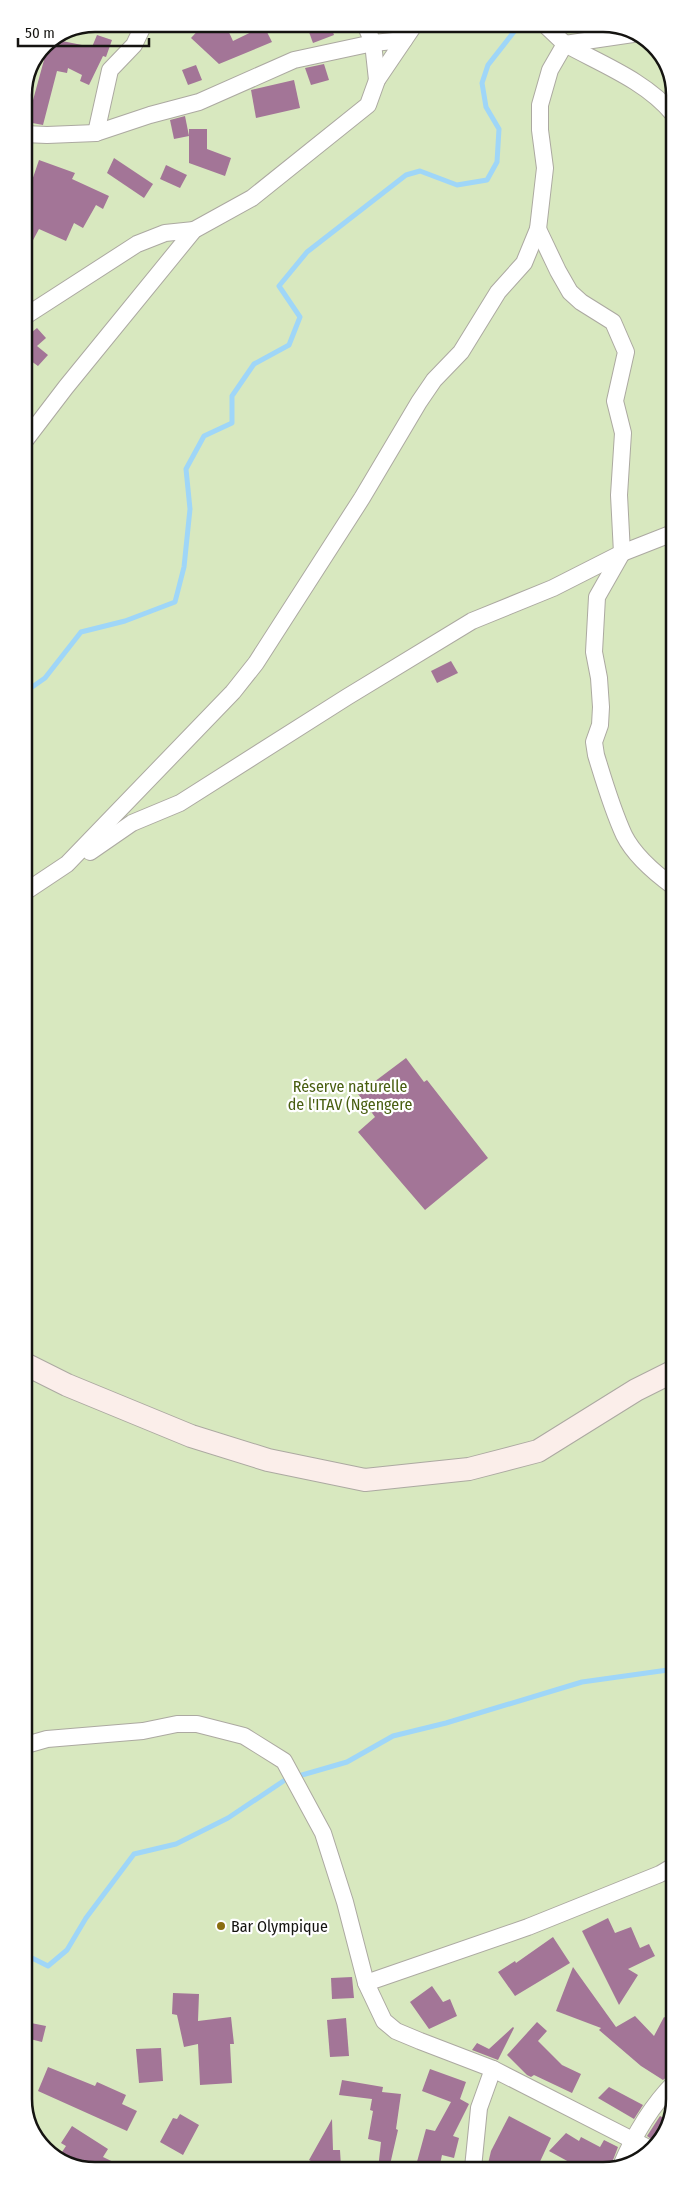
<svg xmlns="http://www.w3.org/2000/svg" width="699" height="2194" viewBox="0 0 699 2194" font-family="'Fira Sans Condensed',sans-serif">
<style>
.green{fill:#d8e8bf}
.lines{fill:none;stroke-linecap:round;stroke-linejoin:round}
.stream{stroke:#9fd6f8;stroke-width:5}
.building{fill:#a37597}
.street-casing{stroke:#aca9a1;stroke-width:18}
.secondary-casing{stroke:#aca9a1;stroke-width:24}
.street{stroke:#fff;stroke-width:16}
.secondary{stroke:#fbeeea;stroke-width:22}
.poi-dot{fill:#8a6e0f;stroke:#fff;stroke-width:2}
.labels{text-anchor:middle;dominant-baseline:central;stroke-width:4.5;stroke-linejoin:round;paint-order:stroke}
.park-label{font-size:16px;fill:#485e10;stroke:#fff}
.poi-label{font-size:16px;fill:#151411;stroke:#fff;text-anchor:start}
.rim{fill:none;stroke:#151411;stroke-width:2.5}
</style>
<rect width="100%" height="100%" fill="#f9f5ec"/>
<!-- green -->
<path class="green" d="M96,24H608L650,41L673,78L675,2098L660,2142L621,2168L91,2170L49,2153L26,2116L24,91L45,45Z"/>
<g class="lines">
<!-- stream -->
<g class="stream">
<path d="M25,692L45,678L81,632L125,621L175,602L184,567L190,509L186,469L204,436L232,423V396L254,364L289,345L300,317L279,286L307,252L406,175L420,171L457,185L487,180L497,162L499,129L486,107L482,83L488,65L520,24"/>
<path d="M26,1955L48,1966L67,1950L86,1918L134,1854L176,1844L228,1818L285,1780L347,1762L393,1736L446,1723L582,1682L675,1669"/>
</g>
</g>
<!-- building -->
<g class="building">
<path d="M204,24L215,33L227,28L233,41L264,26L272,42L219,64L191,38Z"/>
<path d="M306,24H330L334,35L313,43Z"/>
<path d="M97,35L112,40L106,57L103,56L89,85L80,81L82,75L68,68L67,73L57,71L43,125L27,122L44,60L39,59L45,45L57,40L92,47Z"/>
<path d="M324,64L329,80L311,85L305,68Z"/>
<path d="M196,65L202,80L188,85L182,70Z"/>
<path d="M294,80L300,108L256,118L251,90Z"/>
<path d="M185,116L189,136L174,139L170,120Z"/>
<path d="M189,129H207V149L231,158L225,176L189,163Z"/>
<path d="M114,158L153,184L144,198L107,173Z"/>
<path d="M39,160L75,173L72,179L109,196L103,209L96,205L83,228L74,223L66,241L39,229L24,257V204Z"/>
<path d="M166,165L187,175L180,188L160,179Z"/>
<path d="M37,328L46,338L37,346L48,355L38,366L24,356V334L27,336Z"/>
<path d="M451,661L458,673L437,683L431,671Z"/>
<path d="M406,1058L424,1082L427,1080L488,1158L425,1210L358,1132L375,1117L358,1094Z"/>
<path d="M608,1918L615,1933L631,1927L640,1948L649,1944L655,1956L628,1969L638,1975L619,2005L582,1931Z"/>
<path d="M553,1937L570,1963L515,1996L498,1972L515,1961L516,1963Z"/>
<path d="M573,1967L616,2027L635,2016L654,2036L664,2017L675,2022V2070L673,2072L663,2080L641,2066L599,2030L601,2028L556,2011Z"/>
<path d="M352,1977L354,1998L332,1999L331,1978Z"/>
<path d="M432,1986L443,2002L450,1999L457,2016L429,2029L410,2002Z"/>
<path d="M173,1993L199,1994L198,2021L231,2017L234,2044H230L232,2083L200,2085L198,2044L184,2047L177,2015L172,2014Z"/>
<path d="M346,2018L349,2056L330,2057L327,2020Z"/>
<path d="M26,2022L46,2026L42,2042L26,2038Z"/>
<path d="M537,2022L547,2031L538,2041L562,2065L581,2074L572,2093L534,2075L531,2077L527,2075L507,2055Z"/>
<path d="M513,2027L514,2028L498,2060L472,2050L477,2043L489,2049Z"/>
<path d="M161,2048L163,2081L139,2083L136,2049Z"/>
<path d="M48,2067L95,2086L97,2082L126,2095L122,2104L137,2111L127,2131L38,2091Z"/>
<path d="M430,2069L466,2082L460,2099L469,2104L453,2136L459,2138L454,2158L442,2155L439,2169H415L426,2129L435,2131L451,2102L422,2091Z"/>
<path d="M342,2080L383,2087L382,2092L401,2094L396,2129L398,2130L389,2169H378L381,2142L368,2139L373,2111L370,2110L372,2099L339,2095Z"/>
<path d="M609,2087L643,2105L634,2119L598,2098Z"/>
<path d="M180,2114L199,2125L183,2155L160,2142L173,2118L177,2119Z"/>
<path d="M509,2116L551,2138L537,2168H487L491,2151Z"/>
<path d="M660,2116L668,2120L658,2144L647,2136Z"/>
<path d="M332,2119L333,2150H340L341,2167L324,2168L309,2160Z"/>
<path d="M72,2126L108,2149L103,2157L130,2170H96L89,2166L87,2169L65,2159L67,2155L62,2152L66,2146L61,2143Z"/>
<path d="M566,2133L579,2141L581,2137L600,2147L604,2140L618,2147L610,2168H580L549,2151Z"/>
</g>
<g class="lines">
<defs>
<g id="street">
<path d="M365,24L373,43L377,80"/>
<path d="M565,44C601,64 646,81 673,114"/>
<path d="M565,44L633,34"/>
<path d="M96,133L110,70L134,45L144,24"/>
<path d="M24,134L47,135L96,133L150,115L199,102L294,60L373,43L404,40"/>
<path d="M538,229L558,271L570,292L581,302L613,322L626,352L615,401L623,433L619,495L622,553L597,597L594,652L599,678L601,707L600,725L594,742L596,755C604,781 612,809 624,835C634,855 656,874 674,887"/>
<path d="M24,317L137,244L165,233L194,230"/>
<path d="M24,442L66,387L194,230L252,198L368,105L377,80L415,24"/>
<path d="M90,852L132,823L180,803L347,697L472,621L553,588L622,553L673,533"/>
<path d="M25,892L67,864L233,692L256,663L362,498L419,402L434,380L461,352L498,292L524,263L538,229L545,168L540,130V105L550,70L565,44L544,24"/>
<path d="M26,1745L47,1739L143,1731L177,1724H197L244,1736L284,1761L323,1833L345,1902L366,1983L384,2021L396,2031L420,2041L493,2069L650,2149"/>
<path d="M366,1983L528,1927L660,1874L675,1865"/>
<path d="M473,2168L479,2108L493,2069"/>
<path d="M620,2168C633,2137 651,2106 675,2082"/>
</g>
<path id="secondary" d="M25,1364L67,1385L191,1436L268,1460L365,1480L469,1469L538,1451L636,1390L674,1371"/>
</defs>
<!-- street casing -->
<use href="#street" class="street-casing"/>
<!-- secondary casing -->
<use href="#secondary" class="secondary-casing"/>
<!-- street -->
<use href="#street" class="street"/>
<!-- secondary -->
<use href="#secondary" class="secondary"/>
</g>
<!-- markers -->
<circle class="poi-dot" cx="221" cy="1926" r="5"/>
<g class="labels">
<!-- park labels -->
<g class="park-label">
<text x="350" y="1086">Réserve naturelle<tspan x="350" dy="18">de l'ITAV (Ngengere</tspan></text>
</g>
<!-- poi labels -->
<g class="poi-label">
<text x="231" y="1926">Bar Olympique</text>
</g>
</g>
<!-- crop -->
<path d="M0 0H699V2194H0ZM95 32H603A63 63 0 0 1 666 95V2099A63 63 0 0 1 603 2162H95A63 63 0 0 1 32 2099V95A63 63 0 0 1 95 32Z" fill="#fff" fill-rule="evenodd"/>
<path class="rim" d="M95 32H603A63 63 0 0 1 666 95V2099A63 63 0 0 1 603 2162H95A63 63 0 0 1 32 2099V95A63 63 0 0 1 95 32Z"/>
<!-- scale -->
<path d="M18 38v8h131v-8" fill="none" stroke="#151411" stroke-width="2.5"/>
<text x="25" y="38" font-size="15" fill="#151411" stroke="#ffffff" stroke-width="4" paint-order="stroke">50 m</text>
</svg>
